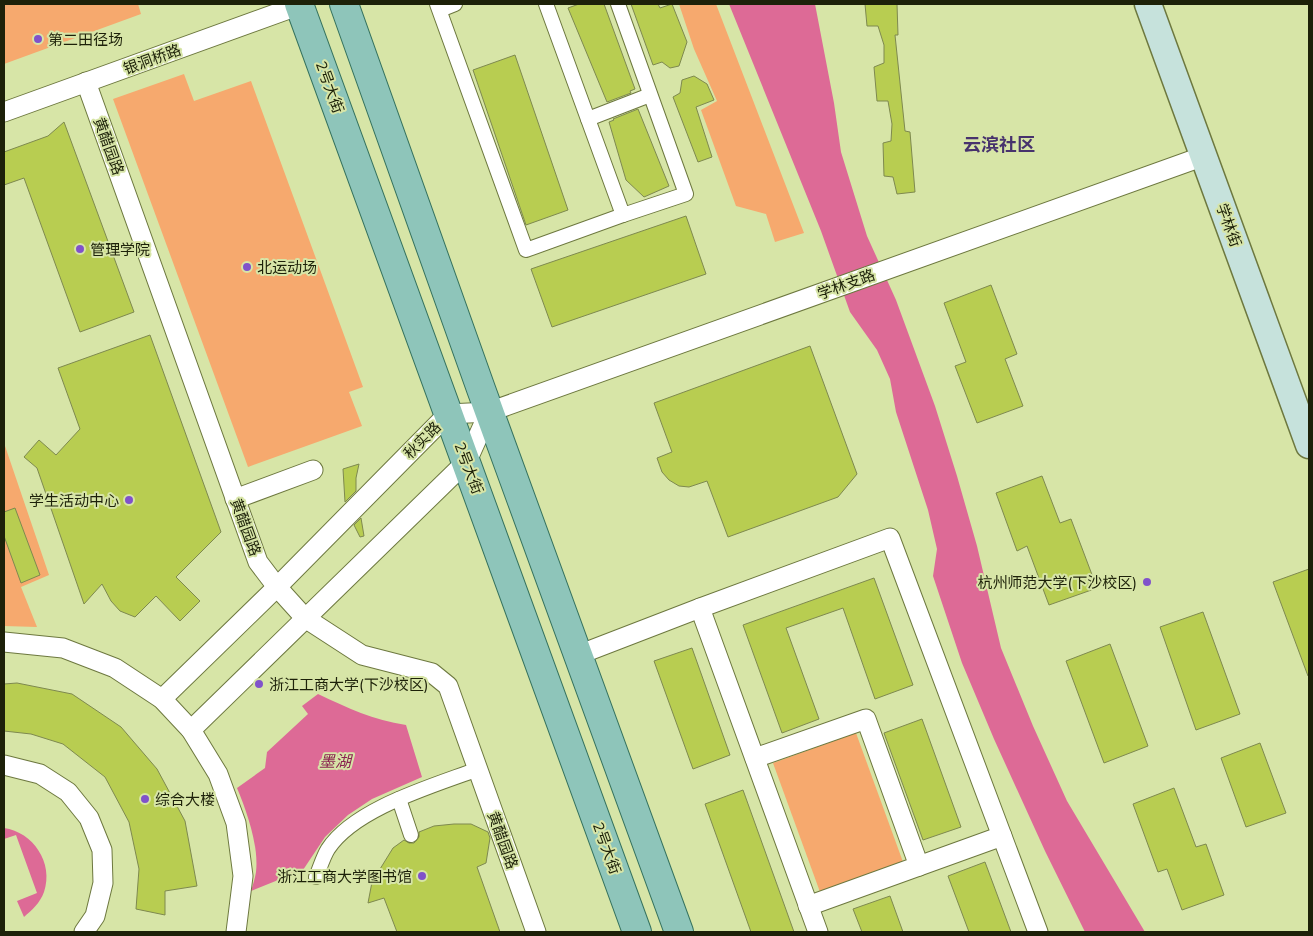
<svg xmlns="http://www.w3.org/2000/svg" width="1313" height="936" viewBox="0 0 1313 936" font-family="Mulish,'Noto Sans SC',sans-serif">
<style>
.green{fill:#f6a96e}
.water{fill:#dd6a96}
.building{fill:#b8cd51;stroke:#7e894f}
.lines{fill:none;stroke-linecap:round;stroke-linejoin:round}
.pedestrian-casing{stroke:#6d783f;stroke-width:16}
.minor-casing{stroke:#6d783f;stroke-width:21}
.secondary-casing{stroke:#6d783f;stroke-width:29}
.primary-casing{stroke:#35725e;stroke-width:30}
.pedestrian{stroke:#fff;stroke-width:14}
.minor{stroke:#fff;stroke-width:19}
.secondary{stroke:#c6e2dc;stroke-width:26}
.primary{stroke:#8ec5ba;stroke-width:28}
.poi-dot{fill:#8052ca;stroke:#d7e5a7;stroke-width:2}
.labels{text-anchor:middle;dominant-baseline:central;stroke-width:4;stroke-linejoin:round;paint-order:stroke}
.poi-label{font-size:15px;fill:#1d2109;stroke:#d7e5a7;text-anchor:start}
.street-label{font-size:15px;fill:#1d2109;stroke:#d7e5a7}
.water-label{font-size:16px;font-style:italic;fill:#8a2250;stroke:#d7e5a7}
.quarter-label{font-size:18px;font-weight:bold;fill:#47326d;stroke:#d7e5a7}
</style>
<rect width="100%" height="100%" fill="#d7e5a7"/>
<!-- green -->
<g class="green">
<path d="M4,4H138L141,14L4,64Z"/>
<path d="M679,4H716L804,233L775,242L766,214L736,206L701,110L717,101L694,49Z"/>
<path d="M184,74L194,101L251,81L363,387L349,392L362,426L248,467L113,99Z"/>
<path d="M4,443L49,575L21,587L37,627L4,626Z"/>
<path d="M856,733L903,862L820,892L773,763Z"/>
</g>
<!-- water -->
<g class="water">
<path d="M729,4H815L834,103L841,152L867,236L896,300L935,406L957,476L977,546L1001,648L1033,726L1067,801L1145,932H1085L1045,851L994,739L962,663L933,576L937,549L928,510L896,412L890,379L877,350L850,312L821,231Z"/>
<path d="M318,694C348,708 373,720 406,725L422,777L372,799L348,815L325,837L303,870L251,891C253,885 255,878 256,872C259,846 247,812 237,788L265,768L267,752L308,714L302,706Z"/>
<path d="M4,828C33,832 54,863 44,892C40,903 32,910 24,917L17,901L37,893L16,835L4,839Z"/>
</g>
<!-- building -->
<g class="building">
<path d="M579,4H604L635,89L630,91L631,93L607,102L568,8Z"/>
<path d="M631,4H658L660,8L672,4L687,42L679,66L670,68L662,62L653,65Z"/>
<path d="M865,4H897L898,35H895L905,131L910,132L915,192L897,194L893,177L884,176L883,143L891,141L892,124L888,101H877L874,67L884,63V45L878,26H867Z"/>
<path d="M515,55L568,210L526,225L473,70Z"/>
<path d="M694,76L707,84L714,100L696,107L712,157L698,162L673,97L680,93L682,80Z"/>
<path d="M638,109L669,186L644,197L626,180L609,122L614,120L613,119Z"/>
<path d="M64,122L134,312L80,332L24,178L4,185V152L48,136Z"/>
<path d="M686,216L706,274L552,327L531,269Z"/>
<path d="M991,285L1017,354L1005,359L1023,406L977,423L955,366L966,362L944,303Z"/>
<path d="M150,335L221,532L176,577L200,601L180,621L156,596L135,617L120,611L111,601L102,584L84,604L37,468L24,457L39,440L56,455L80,429L58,368Z"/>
<path d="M810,346L857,474L838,497L728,537L707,481L689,487L679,486L669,480L662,472L657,458L672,452L654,403Z"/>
<path d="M359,464L356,478V491L345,502L343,469Z"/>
<path d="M1042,476L1060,523L1071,519L1097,588L1049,605L1027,546L1017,551L996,493Z"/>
<path d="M15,508L40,575L21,583L4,536V512Z"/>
<path d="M361,518L364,536L360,537L354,525Z"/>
<path d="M1309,569V676H1308L1273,582Z"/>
<path d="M874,578L913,685L875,699L843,608L786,628L819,719L782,733L743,625Z"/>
<path d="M1203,612L1240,714L1196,730L1160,627Z"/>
<path d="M1110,644L1148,746L1104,763L1066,661Z"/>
<path d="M692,648L730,755L693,769L654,661Z"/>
<path d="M17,683L72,694L121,727L157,769L185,821L197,886L165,891V915L136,909L139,869L129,822L105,777L63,744L31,734L4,731V684Z"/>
<path d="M922,719L961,827L923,840L884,733Z"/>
<path d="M1260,743L1286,813L1246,827L1221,758Z"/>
<path d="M1174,788L1196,847L1206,844L1224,895L1182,910L1167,869L1158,872L1133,804Z"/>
<path d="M743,790L794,932H751L705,804Z"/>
<path d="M454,824H471L488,832L490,838L486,863L477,867L500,932H397L384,898L368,903L372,882L393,848L404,840L409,843H414L419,837V832L434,826Z"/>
<path d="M985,862L1011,932H969L948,876Z"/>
<path d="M890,896L903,932H862L853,909Z"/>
</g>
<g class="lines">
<defs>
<g id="pedestrian">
<path d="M437,4L526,250L623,215"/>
<path d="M546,4L623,215L686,194L618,4"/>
<path d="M440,10L455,4"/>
<path d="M588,119L650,95"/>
<path d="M399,799L411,835"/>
<path d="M316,877C320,868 323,857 328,849C355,808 433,786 478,769"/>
</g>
<g id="minor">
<path d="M86,82L258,562L277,587L305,618L362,655L432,673L448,686L536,932"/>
<path d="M4,112L300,5"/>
<path d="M235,499L313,470"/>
<path d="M700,608L818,932"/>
<path d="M4,642L63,648L115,668L162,699L191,730L218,774L236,823L243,876L236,932"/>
<path d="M578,655L700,608L890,538L1038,932"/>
<path d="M162,699L277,587L448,414L489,412L1204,156"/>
<path d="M191,730L467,461L489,412"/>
<path d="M755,758L866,719L919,866"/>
<path d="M4,765L40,774L68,792L89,818L102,850L103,883L95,916L84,932"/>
<path d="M808,906L1002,836"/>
</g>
<path id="secondary" d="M1148,4L1309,445"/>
<g id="primary">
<path d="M299,4L637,932"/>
<path d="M344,4L481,389L679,932"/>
</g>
</defs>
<!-- pedestrian casing -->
<use href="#pedestrian" class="pedestrian-casing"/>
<!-- minor casing -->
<use href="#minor" class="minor-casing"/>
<!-- secondary casing -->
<use href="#secondary" class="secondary-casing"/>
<!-- primary casing -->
<use href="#primary" class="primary-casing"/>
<!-- pedestrian -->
<use href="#pedestrian" class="pedestrian"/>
<!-- minor -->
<use href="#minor" class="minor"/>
<!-- secondary -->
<use href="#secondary" class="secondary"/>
<!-- primary -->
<use href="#primary" class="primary"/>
</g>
<!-- markers -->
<g class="poi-dot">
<circle cx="38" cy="39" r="5"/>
<circle cx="80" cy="249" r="5"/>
<circle cx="247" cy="267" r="5"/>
<circle cx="129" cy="500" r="5"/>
<circle cx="1147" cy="582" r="5"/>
<circle cx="259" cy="684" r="5"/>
<circle cx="145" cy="799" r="5"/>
<circle cx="422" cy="876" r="5"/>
</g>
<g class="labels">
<!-- poi labels -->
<g class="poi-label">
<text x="48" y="39">第二田径场</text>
<text x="90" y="249">管理学院</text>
<text x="257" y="267">北运动场</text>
<text x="119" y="500" text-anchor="end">学生活动中心</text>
<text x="1137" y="582" text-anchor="end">杭州师范大学(下沙校区)</text>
<text x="269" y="684">浙江工商大学(下沙校区)</text>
<text x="155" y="799">综合大楼</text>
<text x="412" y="876" text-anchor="end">浙江工商大学图书馆</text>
</g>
<!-- street labels -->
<g class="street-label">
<text transform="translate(152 59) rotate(-20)">银洞桥路</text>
<text transform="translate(330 87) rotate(70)">2号大街</text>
<text transform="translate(109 146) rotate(70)">黄醋园路</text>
<text transform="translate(1229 225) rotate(70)">学林街</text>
<text transform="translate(846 284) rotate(-20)">学林支路</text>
<text transform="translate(422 440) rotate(-45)">秋实路</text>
<text transform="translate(469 468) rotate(69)">2号大街</text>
<text transform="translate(246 527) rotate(70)">黄醋园路</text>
<text transform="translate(503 840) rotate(70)">黄醋园路</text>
<text transform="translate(607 848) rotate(70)">2号大街</text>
</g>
<!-- water labels -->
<g class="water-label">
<text x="335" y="761">墨湖</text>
</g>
<!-- quarter labels -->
<g class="quarter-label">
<text x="999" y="144">云滨社区</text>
</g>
</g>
<!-- border -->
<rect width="1313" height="936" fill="none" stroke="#1d2109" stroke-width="10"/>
</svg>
